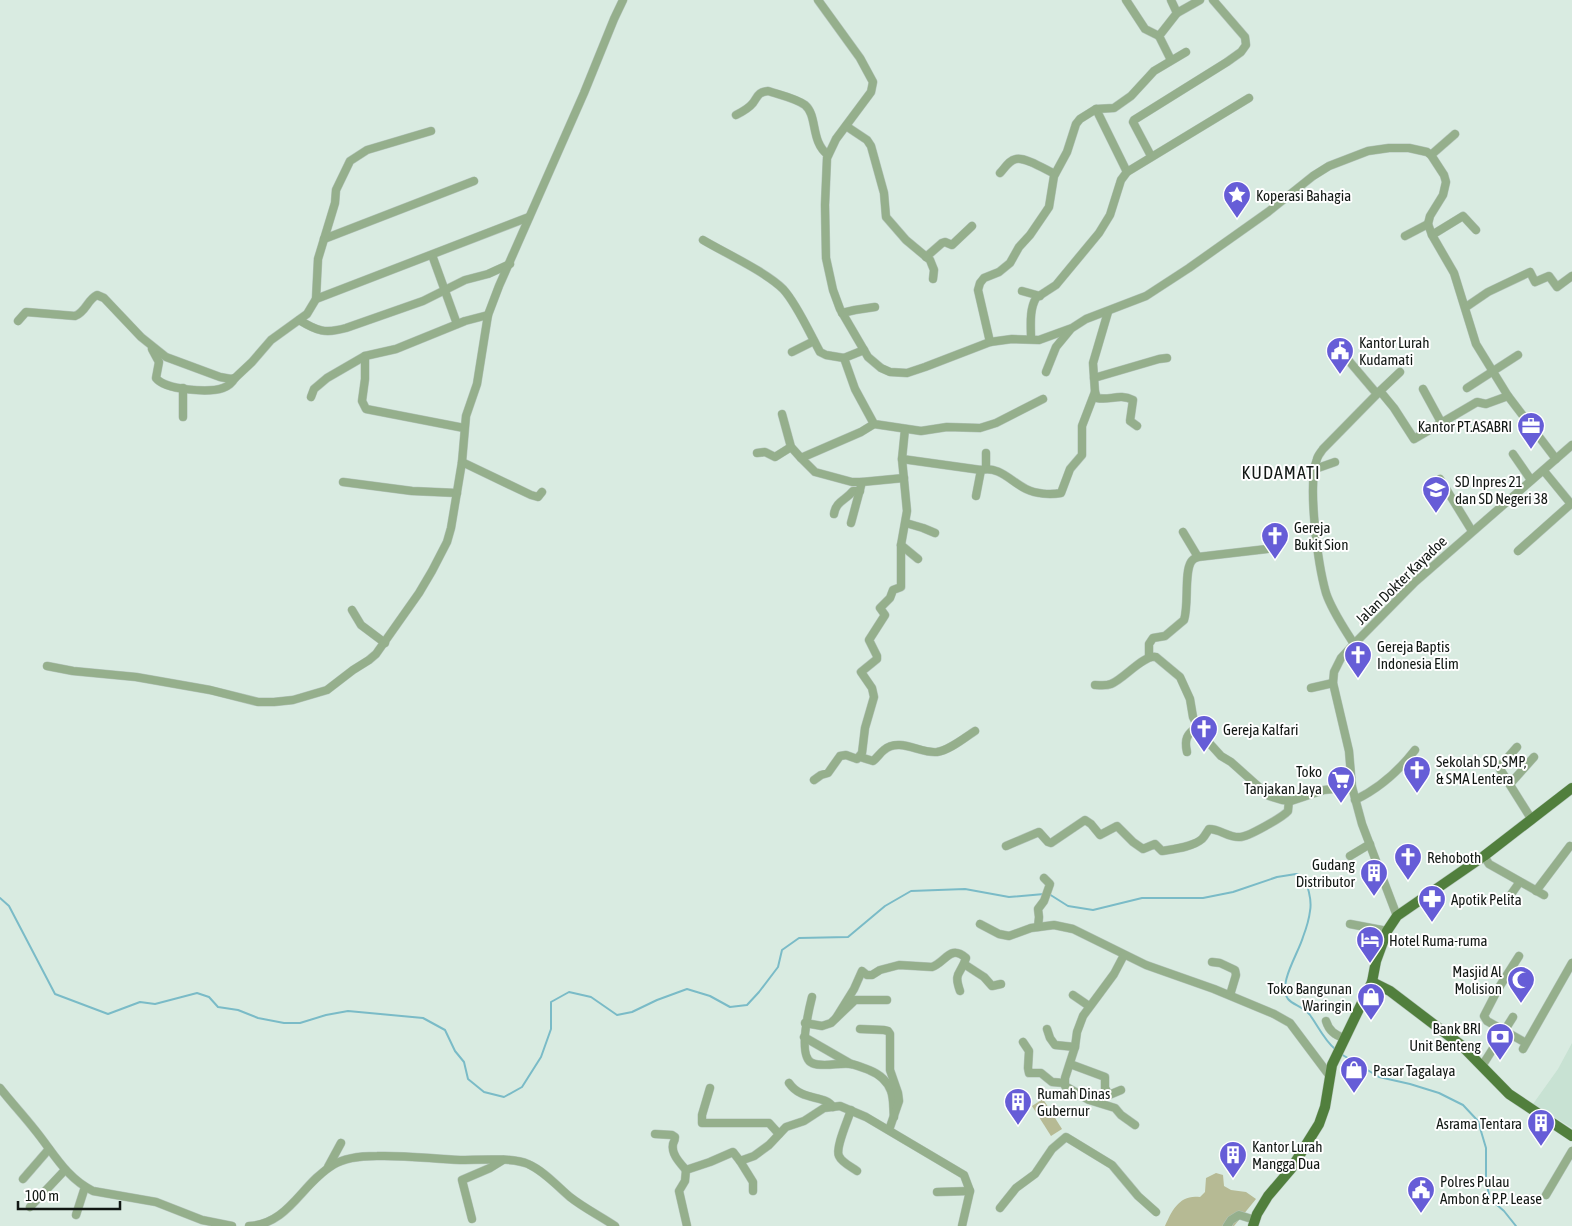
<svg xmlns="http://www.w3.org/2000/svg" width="1572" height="1226" viewBox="0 0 1572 1226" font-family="'Asap Condensed',sans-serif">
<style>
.built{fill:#c8e2d3}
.green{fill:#b6ba94}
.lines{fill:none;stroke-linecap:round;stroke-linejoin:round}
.stream{stroke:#7abbc7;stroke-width:2}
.minor-casing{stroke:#b5c5bc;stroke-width:9}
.major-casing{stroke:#b5c5bc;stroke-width:11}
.minor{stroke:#95af8c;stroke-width:8}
.major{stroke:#517f3d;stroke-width:10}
.labels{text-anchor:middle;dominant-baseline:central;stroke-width:4;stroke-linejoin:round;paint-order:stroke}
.poi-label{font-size:15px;fill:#121814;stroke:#fff;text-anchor:start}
.street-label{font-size:15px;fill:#121814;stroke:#fff}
.quarter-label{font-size:18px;letter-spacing:1px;fill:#121814;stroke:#fff}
</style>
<rect width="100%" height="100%" fill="#d9ebe1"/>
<!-- built -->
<path class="built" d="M1572,1043V1128L1533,1104L1558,1069Z"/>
<!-- green -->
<g class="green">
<path d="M1043,1099L1062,1129L1051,1136L1032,1106Z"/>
<path d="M1216,1173L1223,1175L1224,1186L1231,1190L1246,1192L1256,1199L1234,1226H1165C1172,1210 1180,1194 1200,1197L1205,1192L1206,1178Z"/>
</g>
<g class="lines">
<!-- stream -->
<g class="stream">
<path d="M1049,894L1068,906L1093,910L1142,898H1203L1233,892L1277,877L1296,874L1304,877C1308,887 1312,901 1310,911C1309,920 1306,929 1303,937C1299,952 1277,985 1288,999C1293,1005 1304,1007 1310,1015C1318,1026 1324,1040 1335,1049"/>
<path d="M0,898L9,906L55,994L108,1014L140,1002L155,1004L197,993L209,997L218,1007L238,1010L258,1018L284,1023H300L326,1015L348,1011L423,1018L445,1030L455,1051L464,1062L468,1079L484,1092L504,1097L522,1087L541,1057L551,1029V1002L569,992L591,997L617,1015L632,1012L657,1000L687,989L710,996L730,1007L747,1005L759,992L778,967L782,950L799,938L848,937L885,906L911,891L965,889L1009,897L1044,894"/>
<path d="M1341,1054L1379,1077L1410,1084L1439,1093L1463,1105L1478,1121L1486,1148V1181L1490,1199L1504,1211L1516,1226"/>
</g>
<defs>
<g id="minor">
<path d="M818,0L860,58L873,82L871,92L836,139L827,158L825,205L826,258L833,290L840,309L868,357L881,368L890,372L907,373L925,367L990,342L1012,339L1039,340L1072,328L1086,319L1146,296L1189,268L1268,212L1313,176L1329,166L1368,151L1389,148H1409L1427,152L1431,155L1444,175L1446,182L1443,195L1430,216L1428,224L1432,235L1454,273L1476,344L1508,396L1556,459"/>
<path d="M1126,0L1145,29L1159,36"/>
<path d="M1171,0L1177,13L1159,36L1171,60"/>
<path d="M1177,13L1200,0"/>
<path d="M736,115C742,112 749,108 753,103C758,96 758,92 768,91C780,95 795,98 805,105C818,116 810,141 828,155"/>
<path d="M846,126L867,140L871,146L884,193L886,217L906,240L930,260L934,270L933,279"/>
<path d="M1431,155L1455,134"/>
<path d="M1151,156L1133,122L1134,120L1227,62L1241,52L1246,45L1245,37L1213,0"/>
<path d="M1127,172L1096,109L1114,108L1131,96L1154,71L1186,52"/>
<path d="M1000,173C1005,168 1009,160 1016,159C1026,157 1046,170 1055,174"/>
<path d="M1432,235L1463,216L1476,230"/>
<path d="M1405,236L1428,224"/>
<path d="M324,239L474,181"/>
<path d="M703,240C725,253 766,272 783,289C797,304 810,334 820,352L826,355L844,358"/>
<path d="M432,255L457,324"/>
<path d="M926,257L942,243L945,242L952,245L972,226"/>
<path d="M1022,291L1040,296"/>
<path d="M316,299L529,217"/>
<path d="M1466,307L1488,292L1530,272L1535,282L1549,276L1557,287L1572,276"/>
<path d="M842,313L855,310L875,307"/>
<path d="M299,320C317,331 325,334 346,328L423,301L465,280L488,274L510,264"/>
<path d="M18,321L26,312L75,316C86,312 87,300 97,295L104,298L141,337L166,357L220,377L231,379L235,378L252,362L271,340L307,314L316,299L318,259L335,203L336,190L350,161L367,150L431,131"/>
<path d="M1031,339C1031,326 1029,310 1036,298L1056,285L1099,233L1110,215L1121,180L1127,172L1249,98"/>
<path d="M990,342L978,290L980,283L984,278L999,272L1010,263L1019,247L1030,235L1045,213L1049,207L1054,176L1067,152L1076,124L1080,119L1096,109"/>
<path d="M152,349L159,362L156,378C165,390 209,393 223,388C229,386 232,383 235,378"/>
<path d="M864,350L844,358L855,389L874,424L921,431L947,427L980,428L996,423L1043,399"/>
<path d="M792,352L814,341"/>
<path d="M365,356V379L362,401L366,409L464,428"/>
<path d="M1349,361L1377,394"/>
<path d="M1046,372L1056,347L1070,330"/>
<path d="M1094,378L1159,359L1167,358"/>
<path d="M183,388V417"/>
<path d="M1467,388L1518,355"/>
<path d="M1423,389L1441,422"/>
<path d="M1380,391L1400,372"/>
<path d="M1095,392L1097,398C1110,401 1119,393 1133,400L1130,421L1137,426"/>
<path d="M311,397L314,389L327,378L365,356L396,349L465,321L488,315"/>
<path d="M782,414L791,447L801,458L861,432L874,424"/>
<path d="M757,453L765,452L775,457L791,447"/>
<path d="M986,453V469"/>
<path d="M1513,454L1531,480"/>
<path d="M801,458L815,472L852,482H862"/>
<path d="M902,459L981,470C1000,466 1010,481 1026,489C1036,494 1050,495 1061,493L1070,469L1082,455V426L1095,392L1093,363L1108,312"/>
<path d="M462,462L531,495L538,497L542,492"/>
<path d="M1315,469L1335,462"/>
<path d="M1544,471L1571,504"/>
<path d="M1440,479L1472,531"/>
<path d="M343,482L412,491L457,493"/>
<path d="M976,496L981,470"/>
<path d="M834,514C836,501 846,500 853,491H860"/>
<path d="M851,523L862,482L904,478"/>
<path d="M906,523L923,528L935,533"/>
<path d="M1183,532L1198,557"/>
<path d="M901,545L918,559"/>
<path d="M1518,551L1572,503"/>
<path d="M352,610L361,625L385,643"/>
<path d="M1354,644C1344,628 1332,611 1326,593C1318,565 1307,485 1317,459C1318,455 1321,452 1323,449L1380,391L1394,408L1414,439L1477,402L1486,404L1508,396"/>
<path d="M1149,657V644L1153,638L1165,636L1184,620C1189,605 1184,573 1191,562C1192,560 1195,558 1198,557L1267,549"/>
<path d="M47,666L73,671L136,677L210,690L258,702H274L293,700L327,690L353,670L369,660L376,654L419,593L432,571L447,542L451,528L462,462L466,416L477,384L488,315L499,286L584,93L614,19L623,0"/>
<path d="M1095,685C1101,685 1106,686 1111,684C1124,679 1144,654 1156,657L1180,677L1190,699L1193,717L1201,733L1211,745L1221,756L1231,762L1269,796L1282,800L1291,801L1324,790L1352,787"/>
<path d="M1311,688L1333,683"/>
<path d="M1517,747L1502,764L1500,769L1532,820"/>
<path d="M1187,752C1184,739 1187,734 1197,727"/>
<path d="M860,757L873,761C877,758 880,753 884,750C899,737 921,754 937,752C950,750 964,738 975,731"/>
<path d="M814,780L821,775L828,773L840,756L846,755L857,759L862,753L865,728L874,697L872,688L861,672L877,659V656L869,640L885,615L880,608L890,598L893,590L901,587V545L907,511L902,459L905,429"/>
<path d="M1510,784L1534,757"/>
<path d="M1355,800C1380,788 1398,772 1415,750"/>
<path d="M1006,846L1039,832L1048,842L1051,843L1085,820L1091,824L1100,835L1117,826L1133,842L1143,849L1155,844L1162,851C1174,849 1193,847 1202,839C1205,836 1207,832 1209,829C1220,829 1229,838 1240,837C1248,837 1283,817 1288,811L1289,800"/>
<path d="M1350,856L1370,844"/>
<path d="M1484,856L1489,864L1544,895"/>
<path d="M1536,891L1570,846"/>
<path d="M1507,900L1519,883"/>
<path d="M1397,916L1362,824L1352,787L1349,751L1333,683L1334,672L1341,658L1354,644L1415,582L1572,445"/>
<path d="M980,924L999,934L1009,936L1031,928L1054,925L1073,929L1146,965L1214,989L1274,1014L1290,1023L1329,1075"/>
<path d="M1350,924L1387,931"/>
<path d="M1038,927L1039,917L1038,909L1044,901L1050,884L1044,878"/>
<path d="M1519,956L1498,989L1484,1016L1487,1021L1526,1043"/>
<path d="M1212,962L1220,963L1235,970L1236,975L1230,995"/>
<path d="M964,964L984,977L992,986L1001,984"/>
<path d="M1073,995L1089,1006"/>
<path d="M812,997C809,1009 797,1056 812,1063C824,1068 839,1062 851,1064C857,1065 863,1068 869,1070C879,1074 887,1080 891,1091C894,1099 893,1109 894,1117"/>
<path d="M836,1018L854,989L862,971L867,975H872L880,970L899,965L932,967C946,962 950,944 966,958C961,975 953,971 960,991"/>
<path d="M1326,1021C1329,1031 1335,1035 1344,1038"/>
<path d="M805,1023L822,1026L831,1023L855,1000H887"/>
<path d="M860,1029L884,1030L888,1031L890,1034V1070L898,1093L899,1101L889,1130"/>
<path d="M1047,1029L1050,1038L1055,1045L1075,1047L1077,1032L1083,1016L1114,974L1124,955"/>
<path d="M804,1037L851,1064"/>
<path d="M1023,1042L1029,1051L1028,1068L1029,1073H1041L1052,1082L1064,1083"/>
<path d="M1075,1047L1065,1078V1086L1089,1100L1115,1108L1121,1115L1135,1125"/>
<path d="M1523,1049L1572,963"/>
<path d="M1070,1064L1105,1077V1088L1109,1095L1121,1090"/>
<path d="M1482,1066L1513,1017"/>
<path d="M789,1083C802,1102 825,1094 833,1107"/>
<path d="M0,1088C11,1102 24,1116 35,1130C53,1152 66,1178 93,1191L156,1202L202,1220L232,1226"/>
<path d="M710,1088L702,1115V1123H769L779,1134"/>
<path d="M851,1110C848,1120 835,1148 839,1156C842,1163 852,1167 857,1171"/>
<path d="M655,1134L672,1135L675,1137C675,1140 674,1142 673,1144C671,1154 680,1163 686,1170"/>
<path d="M740,1161L753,1182V1191"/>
<path d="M328,1167L341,1143"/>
<path d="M23,1179L49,1149"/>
<path d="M937,1192L970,1191"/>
<path d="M1546,1195L1572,1151"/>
<path d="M30,1207L65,1170"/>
<path d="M1000,1208L1016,1188L1035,1174L1052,1149L1066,1137L1112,1165L1138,1196L1156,1212"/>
<path d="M76,1215L85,1187"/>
<path d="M472,1219L462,1180L490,1168L503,1160"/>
<path d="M249,1226C289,1224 301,1184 333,1165C344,1158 363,1156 377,1156C405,1155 433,1159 460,1160C478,1160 513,1157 528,1164C544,1171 557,1186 570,1197C584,1208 600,1216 615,1226"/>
<path d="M687,1226L679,1191L685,1181L686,1170L710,1162L733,1152L740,1161L754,1156L769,1145L786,1127L804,1121L824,1108L840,1106L866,1117L964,1175L970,1191L962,1226"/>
<path d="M1227,1226L1231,1220L1239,1215L1255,1220"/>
</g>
<g id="major">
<path d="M1372,982L1390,991L1461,1045L1509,1094L1572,1136"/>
<path d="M1253,1226L1257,1214L1268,1196L1291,1169L1319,1124L1325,1107L1332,1065L1372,982L1376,961L1387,931L1397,916L1484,856L1572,788"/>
</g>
</defs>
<!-- minor casing -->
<use href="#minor" class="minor-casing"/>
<!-- major casing -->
<use href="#major" class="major-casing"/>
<!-- minor -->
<use href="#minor" class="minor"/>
<!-- major -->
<use href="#major" class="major"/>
</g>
<!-- icons -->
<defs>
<symbol id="sight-pin" viewBox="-11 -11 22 30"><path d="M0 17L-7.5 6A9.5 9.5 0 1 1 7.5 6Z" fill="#665dd7" stroke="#fff"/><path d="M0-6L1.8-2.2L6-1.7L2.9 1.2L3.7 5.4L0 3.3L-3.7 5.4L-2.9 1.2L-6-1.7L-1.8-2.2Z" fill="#fff"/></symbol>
<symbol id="civic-pin" viewBox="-11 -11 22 30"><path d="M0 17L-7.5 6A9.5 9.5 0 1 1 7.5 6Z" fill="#665dd7" stroke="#fff"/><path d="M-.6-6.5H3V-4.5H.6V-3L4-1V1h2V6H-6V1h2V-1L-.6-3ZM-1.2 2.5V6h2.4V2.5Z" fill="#fff"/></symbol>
<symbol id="office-pin" viewBox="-11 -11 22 30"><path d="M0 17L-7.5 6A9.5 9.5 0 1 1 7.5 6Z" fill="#665dd7" stroke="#fff"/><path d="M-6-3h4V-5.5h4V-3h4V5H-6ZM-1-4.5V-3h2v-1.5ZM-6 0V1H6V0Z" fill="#fff"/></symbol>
<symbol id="school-pin" viewBox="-11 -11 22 30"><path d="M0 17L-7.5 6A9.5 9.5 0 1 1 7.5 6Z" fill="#665dd7" stroke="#fff"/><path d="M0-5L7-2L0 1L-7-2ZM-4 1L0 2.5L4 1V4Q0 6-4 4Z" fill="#fff"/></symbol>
<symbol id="church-pin" viewBox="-11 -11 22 30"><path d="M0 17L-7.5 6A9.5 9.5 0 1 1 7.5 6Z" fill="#665dd7" stroke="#fff"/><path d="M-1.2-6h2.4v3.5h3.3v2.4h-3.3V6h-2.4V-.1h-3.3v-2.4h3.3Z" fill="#fff"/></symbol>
<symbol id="supermarket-pin" viewBox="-11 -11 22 30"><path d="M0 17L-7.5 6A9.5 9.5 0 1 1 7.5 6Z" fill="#665dd7" stroke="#fff"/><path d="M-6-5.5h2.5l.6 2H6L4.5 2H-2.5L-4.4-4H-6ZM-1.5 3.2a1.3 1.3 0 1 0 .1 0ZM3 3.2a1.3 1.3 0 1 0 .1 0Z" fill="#fff"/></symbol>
<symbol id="building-pin" viewBox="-11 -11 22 30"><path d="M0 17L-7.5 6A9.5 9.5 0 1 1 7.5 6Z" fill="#665dd7" stroke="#fff"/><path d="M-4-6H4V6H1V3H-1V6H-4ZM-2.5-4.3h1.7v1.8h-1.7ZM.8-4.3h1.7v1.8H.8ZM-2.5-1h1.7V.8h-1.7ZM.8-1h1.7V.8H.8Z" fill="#fff"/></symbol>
<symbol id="pharmacy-pin" viewBox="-11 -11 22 30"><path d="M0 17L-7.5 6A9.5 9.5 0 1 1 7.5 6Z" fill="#665dd7" stroke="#fff"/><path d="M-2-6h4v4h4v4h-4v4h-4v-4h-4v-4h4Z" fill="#fff"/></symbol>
<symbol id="hotel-pin" viewBox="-11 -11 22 30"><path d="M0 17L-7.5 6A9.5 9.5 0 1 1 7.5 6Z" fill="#665dd7" stroke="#fff"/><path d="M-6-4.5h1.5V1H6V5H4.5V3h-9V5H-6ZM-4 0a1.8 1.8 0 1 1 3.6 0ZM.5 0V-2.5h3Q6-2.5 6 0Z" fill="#fff"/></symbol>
<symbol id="mosque-pin" viewBox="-11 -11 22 30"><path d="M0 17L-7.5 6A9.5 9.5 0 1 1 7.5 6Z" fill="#665dd7" stroke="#fff"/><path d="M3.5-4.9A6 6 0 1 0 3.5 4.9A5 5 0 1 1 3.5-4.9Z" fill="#fff"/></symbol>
<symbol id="shop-pin" viewBox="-11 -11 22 30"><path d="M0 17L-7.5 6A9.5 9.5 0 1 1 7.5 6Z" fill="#665dd7" stroke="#fff"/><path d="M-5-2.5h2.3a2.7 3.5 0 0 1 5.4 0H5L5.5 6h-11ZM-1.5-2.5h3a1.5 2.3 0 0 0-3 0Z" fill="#fff"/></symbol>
<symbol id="bank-pin" viewBox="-11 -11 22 30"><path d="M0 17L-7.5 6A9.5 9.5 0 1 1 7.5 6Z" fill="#665dd7" stroke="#fff"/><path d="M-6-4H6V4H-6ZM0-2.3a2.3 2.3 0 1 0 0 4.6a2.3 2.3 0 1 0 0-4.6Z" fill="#fff"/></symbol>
</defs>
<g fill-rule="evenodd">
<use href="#sight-pin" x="1221" y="179" width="32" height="43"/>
<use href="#civic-pin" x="1324" y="335" width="32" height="43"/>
<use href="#office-pin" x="1515" y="410" width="32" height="43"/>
<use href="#school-pin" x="1420" y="474" width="32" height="43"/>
<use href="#church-pin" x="1259" y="520" width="32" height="43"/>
<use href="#church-pin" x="1342" y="639" width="32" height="43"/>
<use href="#church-pin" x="1188" y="713" width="32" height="43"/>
<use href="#church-pin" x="1401" y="754" width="32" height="43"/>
<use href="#supermarket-pin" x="1325" y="764" width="32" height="43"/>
<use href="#church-pin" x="1392" y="841" width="32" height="43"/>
<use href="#building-pin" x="1358" y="857" width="32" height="43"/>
<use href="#pharmacy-pin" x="1416" y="883" width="32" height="43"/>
<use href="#hotel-pin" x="1354" y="924" width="32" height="43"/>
<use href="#mosque-pin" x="1505" y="964" width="32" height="43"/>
<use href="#shop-pin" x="1355" y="981" width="32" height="43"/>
<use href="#bank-pin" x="1484" y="1021" width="32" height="43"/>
<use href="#shop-pin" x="1338" y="1054" width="32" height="43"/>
<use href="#building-pin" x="1002" y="1086" width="32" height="43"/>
<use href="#building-pin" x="1525" y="1107" width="32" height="43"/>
<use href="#building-pin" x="1217" y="1139" width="32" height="43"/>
<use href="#civic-pin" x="1405" y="1174" width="32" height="43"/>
</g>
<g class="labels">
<!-- poi labels -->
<g class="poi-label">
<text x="1256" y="195">Koperasi Bahagia</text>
<text x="1359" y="342">Kantor Lurah<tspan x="1359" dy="17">Kudamati</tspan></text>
<text x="1512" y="426" text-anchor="end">Kantor PT.ASABRI</text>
<text x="1455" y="481">SD Inpres 21<tspan x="1455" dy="17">dan SD Negeri 38</tspan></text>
<text x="1294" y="527">Gereja<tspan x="1294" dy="17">Bukit Sion</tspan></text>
<text x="1377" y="646">Gereja Baptis<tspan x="1377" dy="17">Indonesia Elim</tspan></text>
<text x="1223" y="729">Gereja Kalfari</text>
<text x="1436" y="761">Sekolah SD, SMP,<tspan x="1436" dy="17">&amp; SMA Lentera</tspan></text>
<text x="1322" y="771" text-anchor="end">Toko<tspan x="1322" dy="17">Tanjakan Jaya</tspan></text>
<text x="1427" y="857">Rehoboth</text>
<text x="1355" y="864" text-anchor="end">Gudang<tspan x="1355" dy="17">Distributor</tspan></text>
<text x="1451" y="899">Apotik Pelita</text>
<text x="1389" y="940">Hotel Ruma-ruma</text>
<text x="1502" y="971" text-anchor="end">Masjid Al<tspan x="1502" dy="17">Molision</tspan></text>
<text x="1352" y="988" text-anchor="end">Toko Bangunan<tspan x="1352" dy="17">Waringin</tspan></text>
<text x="1481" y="1028" text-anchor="end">Bank BRI<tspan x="1481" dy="17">Unit Benteng</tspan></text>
<text x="1373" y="1070">Pasar Tagalaya</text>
<text x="1037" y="1093">Rumah Dinas<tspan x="1037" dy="17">Gubernur</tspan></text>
<text x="1522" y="1123" text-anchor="end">Asrama Tentara</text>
<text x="1252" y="1146">Kantor Lurah<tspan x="1252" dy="17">Mangga Dua</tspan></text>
<text x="1440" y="1181">Polres Pulau<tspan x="1440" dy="17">Ambon &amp; P.P. Lease</tspan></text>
</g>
<!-- street labels -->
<g class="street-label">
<text transform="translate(1401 580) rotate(-44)">Jalan Dokter Kayadoe</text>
</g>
<!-- quarter labels -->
<g class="quarter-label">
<text x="1281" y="472">KUDAMATI</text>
</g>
</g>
<!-- scale -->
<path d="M18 1201v8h102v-8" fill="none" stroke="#121814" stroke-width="2.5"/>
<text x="25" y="1201" font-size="15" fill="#121814" stroke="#ffffff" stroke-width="4" paint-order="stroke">100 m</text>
</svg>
